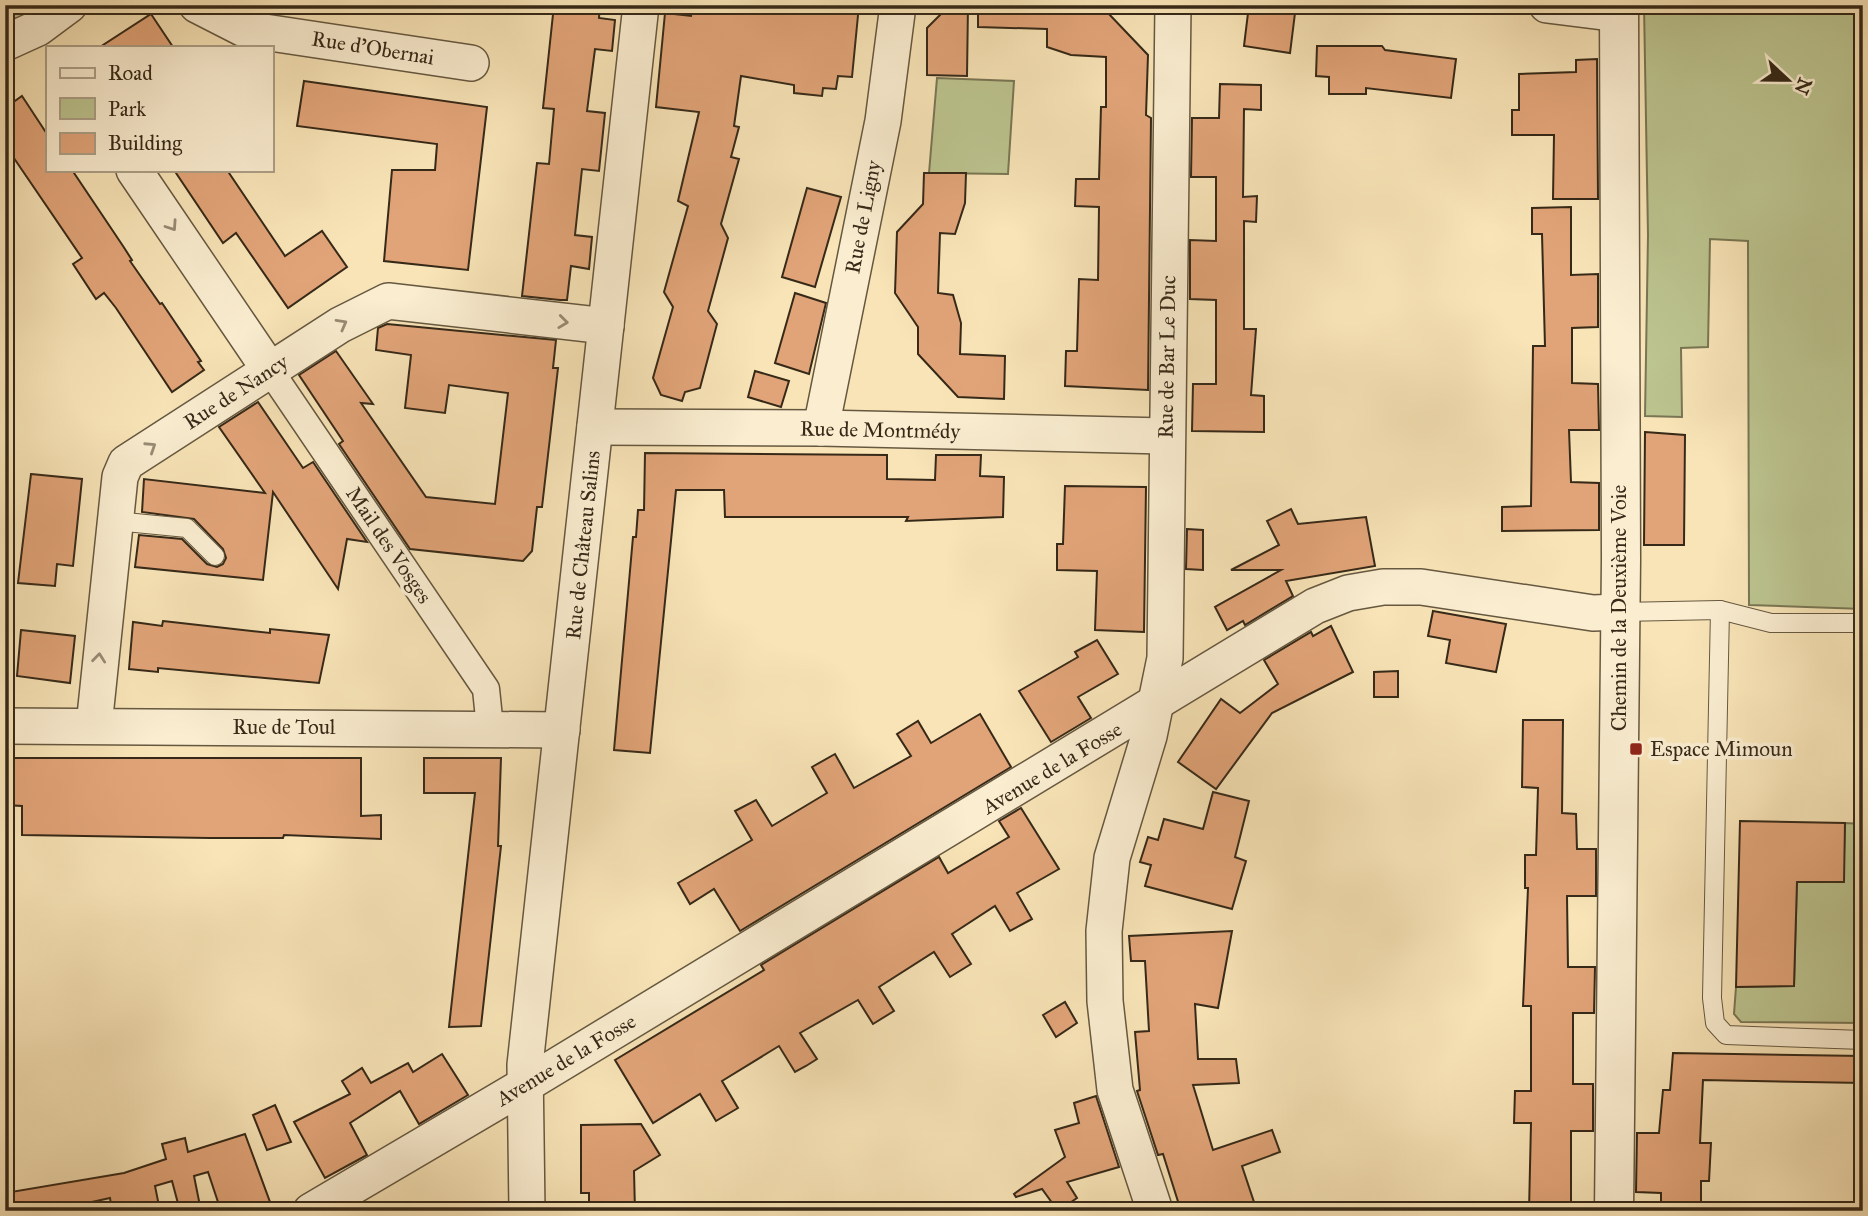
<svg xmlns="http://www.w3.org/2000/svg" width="1868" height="1216" viewBox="0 0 1868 1216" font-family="'IM FELL Great Primer',serif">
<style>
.green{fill:#bcc48f;stroke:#797654;stroke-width:2}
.building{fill:#e1a478;stroke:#362918;stroke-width:2}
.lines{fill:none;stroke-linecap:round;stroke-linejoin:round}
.service-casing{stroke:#665840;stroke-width:20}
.pedestrian-casing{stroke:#665840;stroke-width:29}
.minor-casing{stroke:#665840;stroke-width:38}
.tertiary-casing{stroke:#665840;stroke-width:41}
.service{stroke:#faedd0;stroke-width:18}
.pedestrian{stroke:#faedd0;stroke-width:26}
.minor{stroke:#faedd0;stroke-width:35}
.tertiary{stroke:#faedd0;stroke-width:38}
.oneway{stroke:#988b74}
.poi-dot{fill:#8f2418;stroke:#faedd0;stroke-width:2.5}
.labels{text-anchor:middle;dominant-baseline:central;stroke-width:7;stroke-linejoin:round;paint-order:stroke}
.street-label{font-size:21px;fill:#362918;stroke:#faedd0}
.poi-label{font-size:21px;fill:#362918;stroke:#faedd0;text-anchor:start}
</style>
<rect width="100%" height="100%" fill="#f8e4b7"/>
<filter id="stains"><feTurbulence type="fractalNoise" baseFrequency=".00286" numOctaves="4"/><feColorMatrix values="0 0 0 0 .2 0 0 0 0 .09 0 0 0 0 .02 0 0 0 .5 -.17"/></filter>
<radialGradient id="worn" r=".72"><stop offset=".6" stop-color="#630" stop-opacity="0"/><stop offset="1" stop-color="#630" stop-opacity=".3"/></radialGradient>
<!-- green -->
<g class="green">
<path d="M5,5H49L5,29Z"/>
<path d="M1644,5L1863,6V609L1749,605L1748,241L1710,239L1708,347L1681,348L1682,417L1645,416L1648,235Z"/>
<path d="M937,78L1014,81L1008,174L929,173Z"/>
<path d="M1845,823L1863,824V1023L1741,1022L1734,1014L1736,987L1794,986L1797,882H1843Z"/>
</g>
<!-- building -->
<g class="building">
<path d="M554,5H600L599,18L615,20L612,51L595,49L587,111L605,113L599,171L582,169L575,235L592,237L589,269L571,266L567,300H560L522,296L537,163L549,164L554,109L543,108Z"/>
<path d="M693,5H859L852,77L838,76L836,89L823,88L822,96L794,93V85L741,76L734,126L739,127L731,157L739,159L721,224L728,238L708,311L717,324L700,388L685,392L682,401L661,395L653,378L673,307L664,292L688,206L678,201L699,112L656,107L665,13L691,16Z"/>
<path d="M950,5H968L967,76L927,75V28Z"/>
<path d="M978,5H1066L1073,11L1108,13L1148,55L1146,115L1151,118L1148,390L1065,386L1066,351H1077L1079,279L1098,280L1099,207L1075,206L1076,179H1099L1101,107H1106V57L1071,55L1047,47V29L978,27Z"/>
<path d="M1249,5H1296L1290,53L1244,46Z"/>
<path d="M151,14L173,47H100Z"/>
<path d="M1317,46H1382L1385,50L1456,59L1451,98L1366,88V94H1329V77L1316,76Z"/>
<path d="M1597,59L1598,199H1553L1554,135H1512V110H1519V74L1576,72V60Z"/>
<path d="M304,81L487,107L468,270L384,261L392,170H435L437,144L297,126Z"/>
<path d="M1220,84L1261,85V110L1244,109L1243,197L1257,196L1256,222L1244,221V329H1256L1251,395L1264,396V432L1192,431L1193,384H1216V300L1190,299V240L1216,241V177H1191L1192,118H1219Z"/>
<path d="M22,96L47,134V170H72L123,246L132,260L130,261L160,304L162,303L201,361L198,362L204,370L172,392L116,308L104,293L96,299L73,264L82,258L5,145V108Z"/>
<path d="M174,170H227L285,256L322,231L347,267L288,308L236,233L223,243Z"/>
<path d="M924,173H966L965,203L955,234L940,233L938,293L953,295L961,323L960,354L1005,356L1004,399L958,397L918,354V327L895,293L897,232L923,204Z"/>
<path d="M807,188L841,197L815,287L782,277Z"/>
<path d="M1571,207V275L1598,274V327L1572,328V383L1598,384L1599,430H1569L1571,482L1599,483V530L1502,531V507L1531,506L1533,346H1545L1542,234H1532V208Z"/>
<path d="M795,293L826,303L809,374L775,363Z"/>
<path d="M387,324L556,340L553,368H558L542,507H537L532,551L523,561L410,549L339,444L343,441L299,375L336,351L373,404L361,403L426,497L495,504L508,393L449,385L445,413L405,408L411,355L376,350L378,328Z"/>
<path d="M755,371L789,381L781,407L748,397Z"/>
<path d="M258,402L303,468L313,462L367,542L347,539L338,589L273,492L263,580L135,567L139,535L182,539L207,564L217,567L223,564L226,558L223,549L194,519L142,512L144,479L265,493L219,427Z"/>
<path d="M1645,432L1685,435L1684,545H1644Z"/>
<path d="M645,453L887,455V479L935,480L936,455H981L980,476L1004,477L1003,517L906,521L908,517H725L724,490H676L650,753L614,750L633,537H636L638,510H644Z"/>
<path d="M31,474L82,479L73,566L57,564L55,586L18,583Z"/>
<path d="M1065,486L1146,487L1144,632L1095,630L1097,571L1057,570V544H1063Z"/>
<path d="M1291,509L1298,524L1366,517L1375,566L1286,581L1293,596L1245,625L1243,621L1227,630L1215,607L1281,570H1231L1279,545L1267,521Z"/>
<path d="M1187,529L1203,530V570L1186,569Z"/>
<path d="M1433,611L1506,624L1496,672L1446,663L1450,640L1428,636Z"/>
<path d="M163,621L270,633V629L329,635L319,683L158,668V672L129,669L133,622L162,626Z"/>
<path d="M1331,626L1353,672L1272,713L1216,789L1178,762L1221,699L1240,713L1278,684L1264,660L1311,632L1313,636Z"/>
<path d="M21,630L75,636L70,683L17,676Z"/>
<path d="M1097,640L1118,674L1078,697L1091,718L1051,742L1019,691L1078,657L1075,652Z"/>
<path d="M1398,671V697H1374V672Z"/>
<path d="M980,714L1011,767L740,931L714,889L690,904L678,883L752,840L735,811L756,800L772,826L827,793L812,767L835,754L854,788L911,756L897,734L918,721L931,743Z"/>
<path d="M1523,720H1563L1562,813L1576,814L1577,849H1596V896H1567L1568,967H1595L1594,1013H1573V1084H1593V1131H1571V1211H1529L1531,1123H1514L1515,1091H1531V1006H1523L1528,888H1525V855H1536L1538,788L1522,787Z"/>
<path d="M5,758H361V816L381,815V839L284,835L283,838H209L22,835V806L5,805Z"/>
<path d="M424,758H501L498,846H501L481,1026L449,1027L475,793H424Z"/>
<path d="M1213,792L1249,801L1235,857L1246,861L1232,909L1145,886L1151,865L1140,862L1148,837L1158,840L1164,819L1203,829Z"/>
<path d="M1021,808L1059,869L1017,893L1032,919L1010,931L995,906L952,934L971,964L950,977L934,952L879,987L894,1011L873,1024L858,1000L800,1033L817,1059L806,1066L795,1072L779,1046L722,1081L738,1108L716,1121L700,1094L653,1123L615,1060L764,970L761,965L939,857L948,873L1009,837L999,821Z"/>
<path d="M1740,821L1845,823L1844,882H1797L1794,986L1736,987Z"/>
<path d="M1232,931L1218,1008L1195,1004L1198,1059H1236L1239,1083L1193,1085L1213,1150L1272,1130L1280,1152L1242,1166L1257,1211H1181L1163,1154L1158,1155L1137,1091L1140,1090L1135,1032L1149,1031L1145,961H1131L1129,936Z"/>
<path d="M1065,1002L1077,1023L1056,1037L1043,1015Z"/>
<path d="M1673,1053L1863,1056V1083L1703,1080L1700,1143H1711L1709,1181H1701V1211H1661V1193L1636,1192L1637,1133H1659L1663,1090H1670Z"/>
<path d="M442,1054L468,1095L419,1124L400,1091L350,1123L367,1155L325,1178L294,1122L350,1094L342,1081L362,1068L371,1083L408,1063L413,1072Z"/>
<path d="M1096,1096L1119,1167L1067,1182L1077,1198L1058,1211L1042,1189L1016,1197L1014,1194L1065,1157L1055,1130L1079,1123L1074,1103Z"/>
<path d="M275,1105L291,1142L267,1150L253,1115Z"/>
<path d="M641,1124L660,1155L634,1171L635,1211H589V1193H581V1125Z"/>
<path d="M245,1134L270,1202L250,1211H221L208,1172L194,1176L201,1211H180L172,1181L155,1186L160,1211H112L110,1198L51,1211H5V1193L124,1173L166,1159L162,1144L185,1138L188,1152Z"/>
</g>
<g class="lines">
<defs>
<g id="service">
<path d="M115,521L187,528L215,556"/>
<path d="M1720,610L1712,998L1715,1023L1726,1035L1863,1040"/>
<path d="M1620,612L1720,610L1771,623H1863"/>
</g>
<path id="pedestrian" d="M269,369L486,689L490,728"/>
<g id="minor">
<path d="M197,5L244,29L471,63"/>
<path d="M1547,5L1619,14"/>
<path d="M5,43L38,28L69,5"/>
<path d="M134,170L269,369"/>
<path d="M595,427L821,428L1165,436"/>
<path d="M821,428L883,121L898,5"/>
<path d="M5,726L562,730"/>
<path d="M94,726L120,477L126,463L340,325L388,301L606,326"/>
<path d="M311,1211L525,1085L1315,606L1348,593L1383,587H1421L1593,613L1620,612"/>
<path d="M527,1211L525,1065L641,5"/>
<path d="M1155,1211L1115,1090L1105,1001L1104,931L1112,858L1149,736L1165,658L1173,5"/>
</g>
<path id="tertiary" d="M1614,1211L1621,559L1619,5"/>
</defs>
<!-- service casing -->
<use href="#service" class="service-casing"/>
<!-- pedestrian casing -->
<use href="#pedestrian" class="pedestrian-casing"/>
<!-- minor casing -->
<use href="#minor" class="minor-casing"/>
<!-- tertiary casing -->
<use href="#tertiary" class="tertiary-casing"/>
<!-- service -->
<use href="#service" class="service"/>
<!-- pedestrian -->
<use href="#pedestrian" class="pedestrian"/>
<!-- minor -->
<use href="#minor" class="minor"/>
<!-- tertiary -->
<use href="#tertiary" class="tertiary"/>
</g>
<!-- one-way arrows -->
<defs><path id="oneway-chevron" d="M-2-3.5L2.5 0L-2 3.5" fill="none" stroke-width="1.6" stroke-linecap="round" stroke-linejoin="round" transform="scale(1.75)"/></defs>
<g class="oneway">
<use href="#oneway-chevron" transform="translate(172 226) rotate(56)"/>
<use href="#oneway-chevron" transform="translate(563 322) rotate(7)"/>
<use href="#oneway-chevron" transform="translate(342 324) rotate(-29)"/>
<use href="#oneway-chevron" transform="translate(151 447) rotate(-33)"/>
<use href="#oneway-chevron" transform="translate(99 658) rotate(-84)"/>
</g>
<!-- markers -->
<rect class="poi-dot" x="1629" y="742" width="14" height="14" rx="3.5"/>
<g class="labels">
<!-- street labels -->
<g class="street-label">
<text transform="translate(373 48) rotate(9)">Rue d'Obernai</text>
<text transform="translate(863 217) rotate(-79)">Rue de Ligny</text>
<text transform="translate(1167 357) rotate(-89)">Rue de Bar Le Duc</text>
<text transform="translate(236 392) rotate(-33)">Rue de Nancy</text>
<text transform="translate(880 430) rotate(1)">Rue de Montmédy</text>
<text transform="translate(389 545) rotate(56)">Mail des Vosges</text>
<text transform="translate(583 545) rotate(-84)">Rue de Château Salins</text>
<text transform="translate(1619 608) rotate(-90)">Chemin de la Deuxième Voie</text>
<text x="284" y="727">Rue de Toul</text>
<text transform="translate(1052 768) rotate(-31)">Avenue de la Fosse</text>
<text transform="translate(566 1060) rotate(-31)">Avenue de la Fosse</text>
</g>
<!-- poi labels -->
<g class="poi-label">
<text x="1650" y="749">Espace Mimoun</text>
</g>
</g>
<!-- margin -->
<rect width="1868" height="1216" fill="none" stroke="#f8e4b7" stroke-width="28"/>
<rect x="7" y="7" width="1854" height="1202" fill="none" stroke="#362918" stroke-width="3.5"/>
<rect x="14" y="14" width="1840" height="1188" fill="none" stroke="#362918" stroke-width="2"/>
<!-- legend -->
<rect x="46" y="46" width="228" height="126" fill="#faedd0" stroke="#ac9f86" stroke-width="2"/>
<rect x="60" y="68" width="35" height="10" fill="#faedd0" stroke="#ac9f86" stroke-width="2"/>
<text x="108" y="80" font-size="21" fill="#362918">Road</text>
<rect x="60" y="98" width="35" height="21" fill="#bcc48f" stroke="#ac9f86" stroke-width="2"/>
<text x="108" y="116" font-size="21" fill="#362918">Park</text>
<rect x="60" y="133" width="35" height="21" fill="#e1a478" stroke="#ac9f86" stroke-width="2"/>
<text x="108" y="150" font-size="21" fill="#362918">Building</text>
<!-- north arrow -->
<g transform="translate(1788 80) rotate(112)" stroke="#faedd0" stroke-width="5" paint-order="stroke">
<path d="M0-5L12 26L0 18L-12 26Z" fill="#362918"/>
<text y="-10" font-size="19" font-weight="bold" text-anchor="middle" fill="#362918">N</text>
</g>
<rect width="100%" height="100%" filter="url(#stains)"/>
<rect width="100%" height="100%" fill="url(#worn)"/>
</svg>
